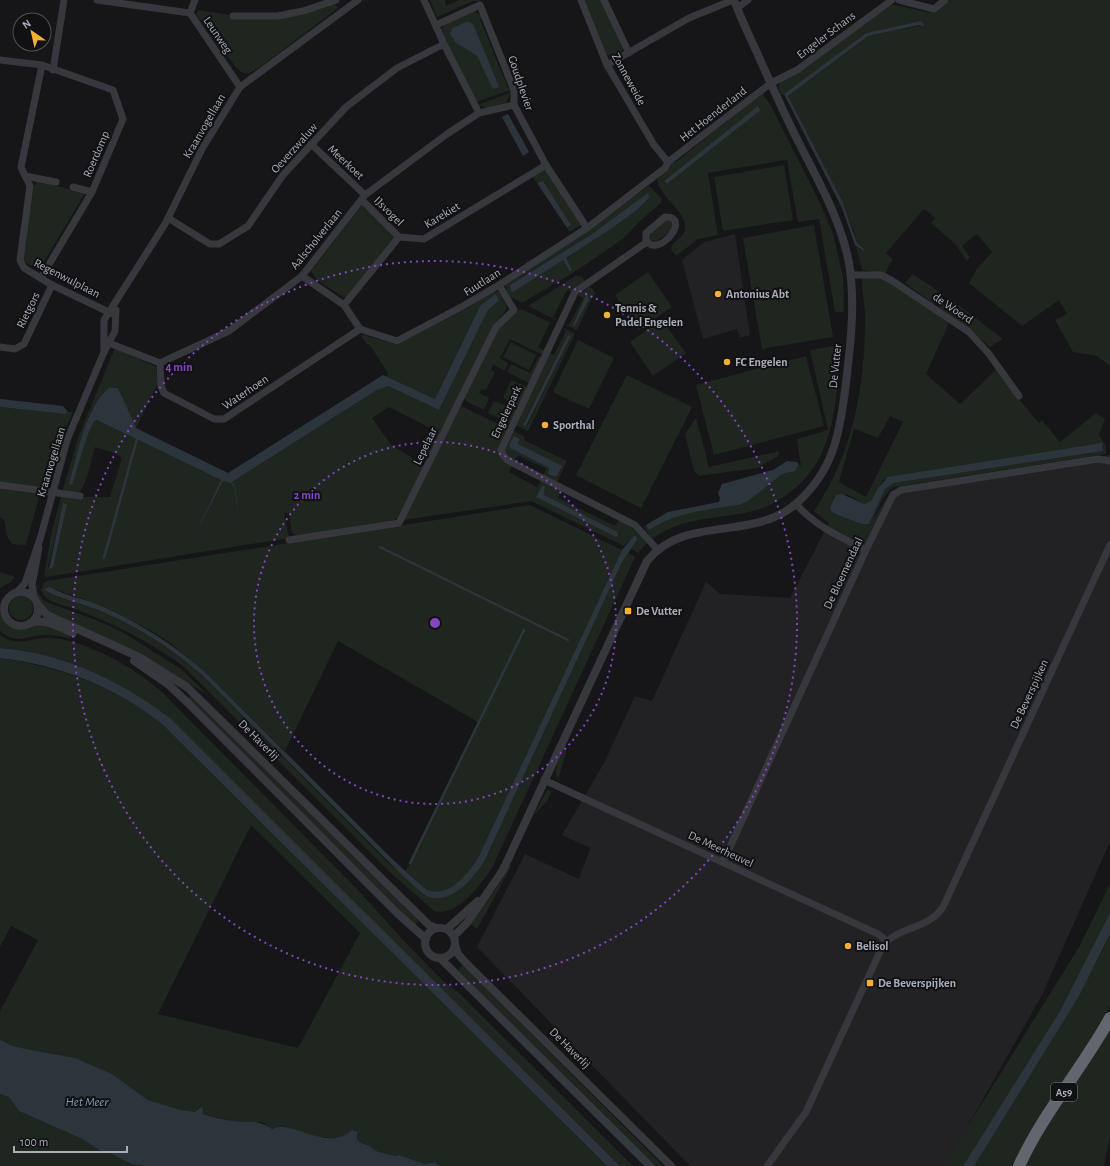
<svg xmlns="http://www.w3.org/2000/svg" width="1110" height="1166" viewBox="0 0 1110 1166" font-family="'Alegreya Sans',sans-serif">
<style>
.built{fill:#222225}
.green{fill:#1e261f;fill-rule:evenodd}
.water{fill:#2c353c}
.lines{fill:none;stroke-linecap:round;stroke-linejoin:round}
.stream{stroke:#2c353c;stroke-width:2.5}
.minor{stroke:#37383d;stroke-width:7}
.tertiary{stroke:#37383d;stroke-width:8}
.motorway{stroke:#63666e;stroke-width:12}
.ring{fill:none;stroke:#8446be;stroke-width:2;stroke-dasharray:2 4}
.poi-dot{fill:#f2b134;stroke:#111113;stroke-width:1.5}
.labels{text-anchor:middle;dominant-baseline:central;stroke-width:4;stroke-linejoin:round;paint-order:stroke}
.shield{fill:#111113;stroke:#7b7e86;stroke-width:1}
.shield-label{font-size:11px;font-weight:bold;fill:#a8adb8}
.street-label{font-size:12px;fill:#a8adb8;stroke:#111113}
.poi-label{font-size:12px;font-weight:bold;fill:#a8adb8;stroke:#111113;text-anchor:start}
.water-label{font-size:13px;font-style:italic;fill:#7f9bb3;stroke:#111113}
.centre{fill:#8446be;stroke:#111113;stroke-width:2}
.ring-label{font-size:12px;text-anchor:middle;font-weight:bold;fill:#8446be;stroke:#111113;stroke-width:4;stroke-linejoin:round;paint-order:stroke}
</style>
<rect width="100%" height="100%" fill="#161618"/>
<!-- built -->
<g class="built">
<path d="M735,234L750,335L740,338L737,329L703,339L682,260L704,242Z"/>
<path d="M1110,455V842L1042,995L945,1166H690L477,947L525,854L579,879L590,848L562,835L604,763L635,696L652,701L706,582L720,594L790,598L830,521L859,542L891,491Z"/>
</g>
<!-- green -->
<g class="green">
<path d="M430,0H445L446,6L459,0H479L480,3L478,1H473L437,17Z"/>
<path d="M585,0H601L623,48L620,54L611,57L606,54Z"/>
<path d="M951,0H1110V366L1097,356L1073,352L1055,320L1067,314L1059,300L1022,326L969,283L976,270L992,252L977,234L962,246L970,257L967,261L955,244L931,223L935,218L924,209L886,253L893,259L888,267L886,274L862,270L856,246L862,251L864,249L857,243L853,228L788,96L868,36L922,25L924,24L922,21L866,33L784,95H781L778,86L782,80L811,63L891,5H895L931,13Z"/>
<path d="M335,4L338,8L263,65L248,74L241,72L235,66L196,14L198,10L230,15L229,19H235Z"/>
<path d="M472,11L482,15V17L480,19L508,88L510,87L511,90L476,102L441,31L443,25ZM468,21L471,22L485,72L477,56L456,43L466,22Z"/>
<path d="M511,92L506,103L487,108L478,105Z"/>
<path d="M764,92V96L770,104L820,203L833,234L843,277L844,312H835L819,219L798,222L787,160L708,173L718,235L698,239L676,256L671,249C672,239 690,238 684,221C681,209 653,188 658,177L671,163L677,161ZM759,106L761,110L667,184L664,181Z"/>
<path d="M784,165L793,220L723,231L714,177Z"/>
<path d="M544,166L580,221L581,225L570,232L567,228L571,225L543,181L537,183L531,174Z"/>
<path d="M37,181L85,193L39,270L25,262L22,258L34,186Z"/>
<path d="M649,186L661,198V203L639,222L624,238L576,271L522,303L509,296L505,285ZM648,194L650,197L637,210L611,229L565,259L572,270L570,272L563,260L510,285L592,234Z"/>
<path d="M363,204L392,231L395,240L348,297H343L317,280L311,271Z"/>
<path d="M666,220L670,221L673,224L672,230L657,241L650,240L649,235Z"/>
<path d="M814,225L833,337L762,349L743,238Z"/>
<path d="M648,272L672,307L639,330L615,295Z"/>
<path d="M577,275L579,277L581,276L585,281L572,292L567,290L553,317L558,321L528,306Z"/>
<path d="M912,275H914L944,295L934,304L905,283Z"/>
<path d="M869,277L886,280L896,284L949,323L926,374L960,404L998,368L1013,392L1039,423L1042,420L1060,442L1096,413L1105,419L1099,435L1106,446V454L893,487C880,497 873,522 866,537L856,541L831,525L814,511C854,453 866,381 865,312C864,301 862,290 862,279ZM890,416L903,422L866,497L839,482L854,429L878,438ZM1103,445V451L894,483L885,489L869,524H861L833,513L846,494L864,504L871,501L883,480Z"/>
<path d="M589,287L592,288L596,294L593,296L577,330L563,324L569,325L583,298L578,295Z"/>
<path d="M494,291L499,292L507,307L504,313L493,326L428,458L423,460L420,458V455L418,453L430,428L389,407L372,418L391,445L418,461L423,466V470L399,517L394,520L299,536L292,533L289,513H284L289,538L47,577L44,575L52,530L61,497H110L122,458L117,454L95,447C92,456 86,491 77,493C73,493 68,492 64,491L63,489L79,435L115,348L156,367L158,383L136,428L105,391C95,401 83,422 87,437L94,421L97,420L221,480L190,545L223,481L231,483L235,489L240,536L236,489L232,482L377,390L388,386L439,410L488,310L499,301L494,295L480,306L435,399L387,377L388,373L369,344L367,345L361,335H364L397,345L471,306ZM67,503L53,568L48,567L63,504Z"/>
<path d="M949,298L1003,339L990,347L962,323L939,307Z"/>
<path d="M521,309L556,325L550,323L538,347L545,351L543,355L510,339L500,358L508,363L505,371L493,365L491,370L495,372L486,390L482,389L479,393L489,398L484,410L466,401L464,398L497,329L510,316Z"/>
<path d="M662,320L686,353L653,376L630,342Z"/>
<path d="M562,327L575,334L528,431L515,425L549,353L554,355L566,331ZM568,335L571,336L527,426L523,424Z"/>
<path d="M578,340L614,358L589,409L553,392Z"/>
<path d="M511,342L536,355L529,370L503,357Z"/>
<path d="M841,345C836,397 837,455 793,490C776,504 760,511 738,514C708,519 677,520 652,539L644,527L646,525L649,530C677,512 707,510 739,505L747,502L782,473C789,473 795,472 799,465L801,466L797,439L828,430L810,350Z"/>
<path d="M539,356L541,357L529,383L507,372L511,364L530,373Z"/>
<path d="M806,356L824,426L714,455L696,385Z"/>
<path d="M627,375L692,407L641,508L576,475Z"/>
<path d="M511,380L527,387L510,423L488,413L494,401L505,405L507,400L503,398Z"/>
<path d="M461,406L507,428L498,449L503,461L512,466L509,472L537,487L541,481L561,491L558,498L615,526L619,520L634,528L647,543L638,553L631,549L637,540L627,542L624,546L531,501L404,520L459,407ZM545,488L543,495L618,536L616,537L537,497Z"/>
<path d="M0,407L65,414L68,412H73L69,422L55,437L26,545L12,544L7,536L4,520L0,517Z"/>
<path d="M696,418L709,467L779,451V453L778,456L757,468L699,476L694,471L685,434Z"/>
<path d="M512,430L525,437L524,440L567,461L557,482L543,476L546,469L518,455L514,461L509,458L504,450ZM520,439L518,444L561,466L556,477L548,473L549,468L510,448L509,447Z"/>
<path d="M530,505L622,550L478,858C470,873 449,898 430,891C421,888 412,877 406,871L478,722L338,641L285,751L205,672L169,642L150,630L103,606L49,587L45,590C53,597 89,606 102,611C138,628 171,648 202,675L386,861L426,895C457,890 466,890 484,862L622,562L628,553L635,557L493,866C483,882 457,918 434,911L392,874L183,666C151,643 114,623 77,610C64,605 46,603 41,590L43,584L47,581Z"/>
<path d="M0,572L15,577L11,582L0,588Z"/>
<path d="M35,585H38L37,591L44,601L96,620L122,632L181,669L208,695L157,664L48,613C41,604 36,596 35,585Z"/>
<circle cx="21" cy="608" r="12"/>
<path d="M0,613C5,618 7,625 15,628C24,630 31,624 39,624C50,624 66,631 72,639C63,637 54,634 44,635C26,636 17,645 0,631Z"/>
<path d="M0,635C20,649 32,636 53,638C90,642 132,667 160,690L357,889L406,943L442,980L459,993L633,1166H620L170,718C122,681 61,652 0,648Z"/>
<path d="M0,658C60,667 114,686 162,724L607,1166H440L435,1162L425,1164L399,1155L395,1156L376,1151L370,1146L361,1143L357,1139L318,1137L283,1126L272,1129L262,1122H236L203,1114L201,1106L195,1112L181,1110L148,1100L112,1074L13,1046L0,1040V1011L38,940L11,926L0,947ZM251,825L360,933L298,1048L158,1014Z"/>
<path d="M191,695L416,917L419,921L415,925L190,701L189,698Z"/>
<path d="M566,747L565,757L558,779C552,769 561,756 566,747Z"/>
<path d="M547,790L552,791L547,801L534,815Z"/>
<path d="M512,865L477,929L470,923L498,886L509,866Z"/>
<path d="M1110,884V913L1083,968L1060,1011L963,1166H943L1079,947Z"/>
<path d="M1110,934V1006L1084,1050L1011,1166H974L1102,952Z"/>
<path d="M463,965L663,1166H653L458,970Z"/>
<path d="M1110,1023V1137L1104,1166H1022Z"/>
<path d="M0,1094L9,1096L19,1111L82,1139L101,1151L108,1152L131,1164L144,1166H0Z"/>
</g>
<!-- water -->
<g class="water">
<path d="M468,21L473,24L499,87L493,89L477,56L456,43L450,34L452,28Z"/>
<path d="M921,21L924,24L923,26L919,25L868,36L788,96L842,201L857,243L864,249L863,251L855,245L842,208L784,94L866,33Z"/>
<path d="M758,106L761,110L667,184L664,181Z"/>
<path d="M508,114L529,152L523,156L502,117Z"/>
<path d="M543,181L571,225L567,228L537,183Z"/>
<path d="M648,193L650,197L637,210L611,229L566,258L572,270L570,272L563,260L513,292L511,291L510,285L592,234Z"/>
<path d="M587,293L589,299L574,327L573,325Z"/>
<path d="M494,295L497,296L499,301L488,310L439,410L388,386L377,390L232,482L236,489L240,536L235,489L231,483L223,481L190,545L221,480L97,420L94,421L87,437L72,485L69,484C77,457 86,404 109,388H117L120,392L136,428L228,473L383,375L435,399L480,306Z"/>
<path d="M568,335L571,336L526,426L523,425Z"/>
<path d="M0,399L63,406L68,412L65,414L0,407Z"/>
<path d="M514,436L520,439L518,444L562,466L556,477L548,474L549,468L510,448L509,445Z"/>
<path d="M1102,443L1103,451L894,483L885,489L869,524H861L833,513L830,508L836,495L842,494L864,504L871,501L878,488L888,477Z"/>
<path d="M787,461L797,462L799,465L795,471L782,474L747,502L739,505C707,510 677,512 649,530L646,525L668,512L719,502L720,498L718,493L722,484L773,470Z"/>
<path d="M542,486H545L544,495L617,532L618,536L616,537L536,497Z"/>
<path d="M63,503L67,504L53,568L49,569Z"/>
<path d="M634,536L637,537V540L622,562L484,862C473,879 450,906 427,896C419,892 411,882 403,876L202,675C171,648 138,627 101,611C90,606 50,596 44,589L50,587C65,596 87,599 104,607C141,624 174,645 205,672L390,857L423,887C444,903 468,875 478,858L622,550Z"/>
<path d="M0,648C61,652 122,681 170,718L620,1166H607L162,724C115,687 60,665 0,658Z"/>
<path d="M1110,913V934L1079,996L974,1166H963L1060,1011Z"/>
<path d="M0,1040L13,1046L30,1050L75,1058L112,1074L148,1100L181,1110L195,1112L202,1106L203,1114C213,1117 223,1120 234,1121C251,1124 255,1118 272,1129C276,1128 280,1126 284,1127C307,1130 331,1149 352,1130L357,1132V1139L361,1143L370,1146L376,1151L395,1156L399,1155L425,1164L435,1162L440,1166H144L131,1164L108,1152L101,1151L82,1139L19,1111L9,1097L0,1094Z"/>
</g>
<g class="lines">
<!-- stream -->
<g class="stream">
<path d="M380,547L568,640"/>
<path d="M104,558L137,439"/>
<path d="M410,863L524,630"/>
</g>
<!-- minor -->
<g class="minor">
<path d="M97,0L190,13L240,87"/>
<path d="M424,0L444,44L479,113"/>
<path d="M581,0L607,65L654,145L668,162"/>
<path d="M604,0L629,53"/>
<path d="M899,0L934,9L945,0"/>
<path d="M737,8L748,0"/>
<path d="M190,13L195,0"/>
<path d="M233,16H277L303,11L336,0"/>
<path d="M436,25L480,5L514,90V105L546,165L587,228"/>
<path d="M0,60L42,65L113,90L123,119L92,192L41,278"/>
<path d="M42,65L21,167L30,186L20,260L24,268L52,285L115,315"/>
<path d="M607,65L689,18L733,0"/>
<path d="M53,70L64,0"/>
<path d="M311,144L365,195"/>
<path d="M668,162L771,83L797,70L892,0"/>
<path d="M25,176L56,182"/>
<path d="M73,187L92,192"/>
<path d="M362,200L399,237"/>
<path d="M665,217C693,216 658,260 646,240V233Z"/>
<path d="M168,218L210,244H219L248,226L283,175L346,107L397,68L444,44"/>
<path d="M647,242L575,292L501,450L503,455L507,460L635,525L657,549"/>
<path d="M851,275H881L891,280L969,332L989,354L1019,396"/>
<path d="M302,276L344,305L360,329L397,341L463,306L499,285L587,228L665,168L668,162"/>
<path d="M344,305L399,237L424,239L546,165"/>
<path d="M104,341L160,363L229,331L302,276L365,195L447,134L479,113L514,105"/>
<path d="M0,347L15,349L24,344L52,285"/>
<path d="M104,352V320L165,224L202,149L240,87L358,0"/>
<path d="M160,363L161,386L164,393L214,419H224L360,329"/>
<path d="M0,485L80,496"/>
<path d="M796,504C815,526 840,537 866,550"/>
<path d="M289,540L399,523L496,327L514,310L499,285"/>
<path d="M17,592L25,583L41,536L67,440L104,352L115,331L116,310"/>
<path d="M34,598L32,585L39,548"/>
<path d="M544,780L878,934L887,941"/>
<path d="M723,862L866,550L893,495L901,490L1098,459L1110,461"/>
<path d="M767,1166L806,1112L883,945C900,926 929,929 943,907L1110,545"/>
</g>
<!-- tertiary -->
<g class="tertiary">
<circle cx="21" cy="609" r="17"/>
<path d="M38,605L47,615L139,657L187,687L429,925L436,928"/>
<path d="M30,623C45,618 59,627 73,633"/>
<path d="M134,661L169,685L188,703L397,913L426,939"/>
<circle cx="440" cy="943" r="15"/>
<path d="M447,929L478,901"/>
<path d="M454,936L467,923L503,870L647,561C686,513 754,543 798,502C833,470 839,436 845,391C850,349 856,305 849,263C841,221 820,184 800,145C785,116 772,86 758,55C750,37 741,19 734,0"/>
<path d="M455,945L458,954L464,961L671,1166"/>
<path d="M440,958L650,1166"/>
</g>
<!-- motorway -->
<path class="motorway" d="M1019,1166C1043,1113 1082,1069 1110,1018"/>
</g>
<!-- distance rings -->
<g class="ring">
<circle cx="435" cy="623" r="181"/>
<circle cx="435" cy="623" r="362"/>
</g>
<!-- markers -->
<g class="poi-dot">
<circle cx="718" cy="294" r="4"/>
<circle cx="607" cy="315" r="4"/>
<circle cx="727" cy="362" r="4"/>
<circle cx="545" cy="425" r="4"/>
<rect x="624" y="607" width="8" height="8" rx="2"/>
<circle cx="848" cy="946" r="4"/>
<rect x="866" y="979" width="8" height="8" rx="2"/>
</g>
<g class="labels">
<!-- shield labels -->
<rect class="shield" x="1051" y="1083" width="26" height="18" rx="3"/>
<g class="shield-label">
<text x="1064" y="1092">A59</text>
</g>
<!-- street labels -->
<g class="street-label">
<text transform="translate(218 35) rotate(56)">Leunweg</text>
<text transform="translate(826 35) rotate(-37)">Engeler Schans</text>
<text transform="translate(629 79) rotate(61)">Zonneweide</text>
<text transform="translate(521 83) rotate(71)">Goudplevier</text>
<text transform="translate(713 114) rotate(-38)">Het Hoenderland</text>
<text transform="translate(204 126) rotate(-60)">Kraanvogellaan</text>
<text transform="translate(294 148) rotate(-48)">Oeverzwaluw</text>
<text transform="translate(96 154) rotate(-67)">Roerdomp</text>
<text transform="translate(346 162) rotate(43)">Meerkoet</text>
<text transform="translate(389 211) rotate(45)">IJsvogel</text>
<text transform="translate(442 215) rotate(-31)">Karekiet</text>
<text transform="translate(316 239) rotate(-51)">Aalscholverlaan</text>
<text transform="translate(67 278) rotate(27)">Regenwulplaan</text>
<text transform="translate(482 282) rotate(-32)">Fuutlaan</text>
<text transform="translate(953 308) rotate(34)">de Woerd</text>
<text transform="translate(28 310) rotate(-64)">Rietgors</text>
<text transform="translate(835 366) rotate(-84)">De Vutter</text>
<text transform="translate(245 392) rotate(-34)">Waterhoen</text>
<text transform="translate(506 412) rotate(-65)">Engelerpark</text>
<text transform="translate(425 446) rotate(-64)">Lepelaar</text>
<text transform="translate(51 462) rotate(-73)">Kraanvogellaan</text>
<text transform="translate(843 573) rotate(-65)">De Bloemendaal</text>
<text transform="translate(1029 694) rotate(-65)">De Beverspijken</text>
<text transform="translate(259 740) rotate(45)">De Haverlij</text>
<text transform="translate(721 849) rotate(25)">De Meerheuvel</text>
<text transform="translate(570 1048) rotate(45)">De Haverlij</text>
</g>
<!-- poi labels -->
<g class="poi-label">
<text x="726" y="294">Antonius Abt</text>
<text x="615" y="308">Tennis &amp;<tspan x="615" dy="14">Padel Engelen</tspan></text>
<text x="735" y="362">FC Engelen</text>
<text x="553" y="425">Sporthal</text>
<text x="636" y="611">De Vutter</text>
<text x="856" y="946">Belisol</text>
<text x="878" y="983">De Beverspijken</text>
</g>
<!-- water labels -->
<g class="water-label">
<text x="87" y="1102">Het Meer</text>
</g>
</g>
<circle cx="435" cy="623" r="6" class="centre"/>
<g class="ring-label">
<text x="179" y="371">4 min</text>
<text x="307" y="499">2 min</text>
</g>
<!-- north arrow -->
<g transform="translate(32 32) rotate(326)"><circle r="19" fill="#111113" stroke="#4d4f55"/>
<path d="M0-3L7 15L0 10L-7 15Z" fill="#f2b134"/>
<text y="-6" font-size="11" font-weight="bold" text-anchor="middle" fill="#a8adb8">N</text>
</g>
<!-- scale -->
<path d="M14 1146v6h113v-6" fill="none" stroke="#a8adb8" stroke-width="2"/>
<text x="20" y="1146" font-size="12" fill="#a8adb8" stroke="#111113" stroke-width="3" paint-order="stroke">100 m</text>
</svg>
